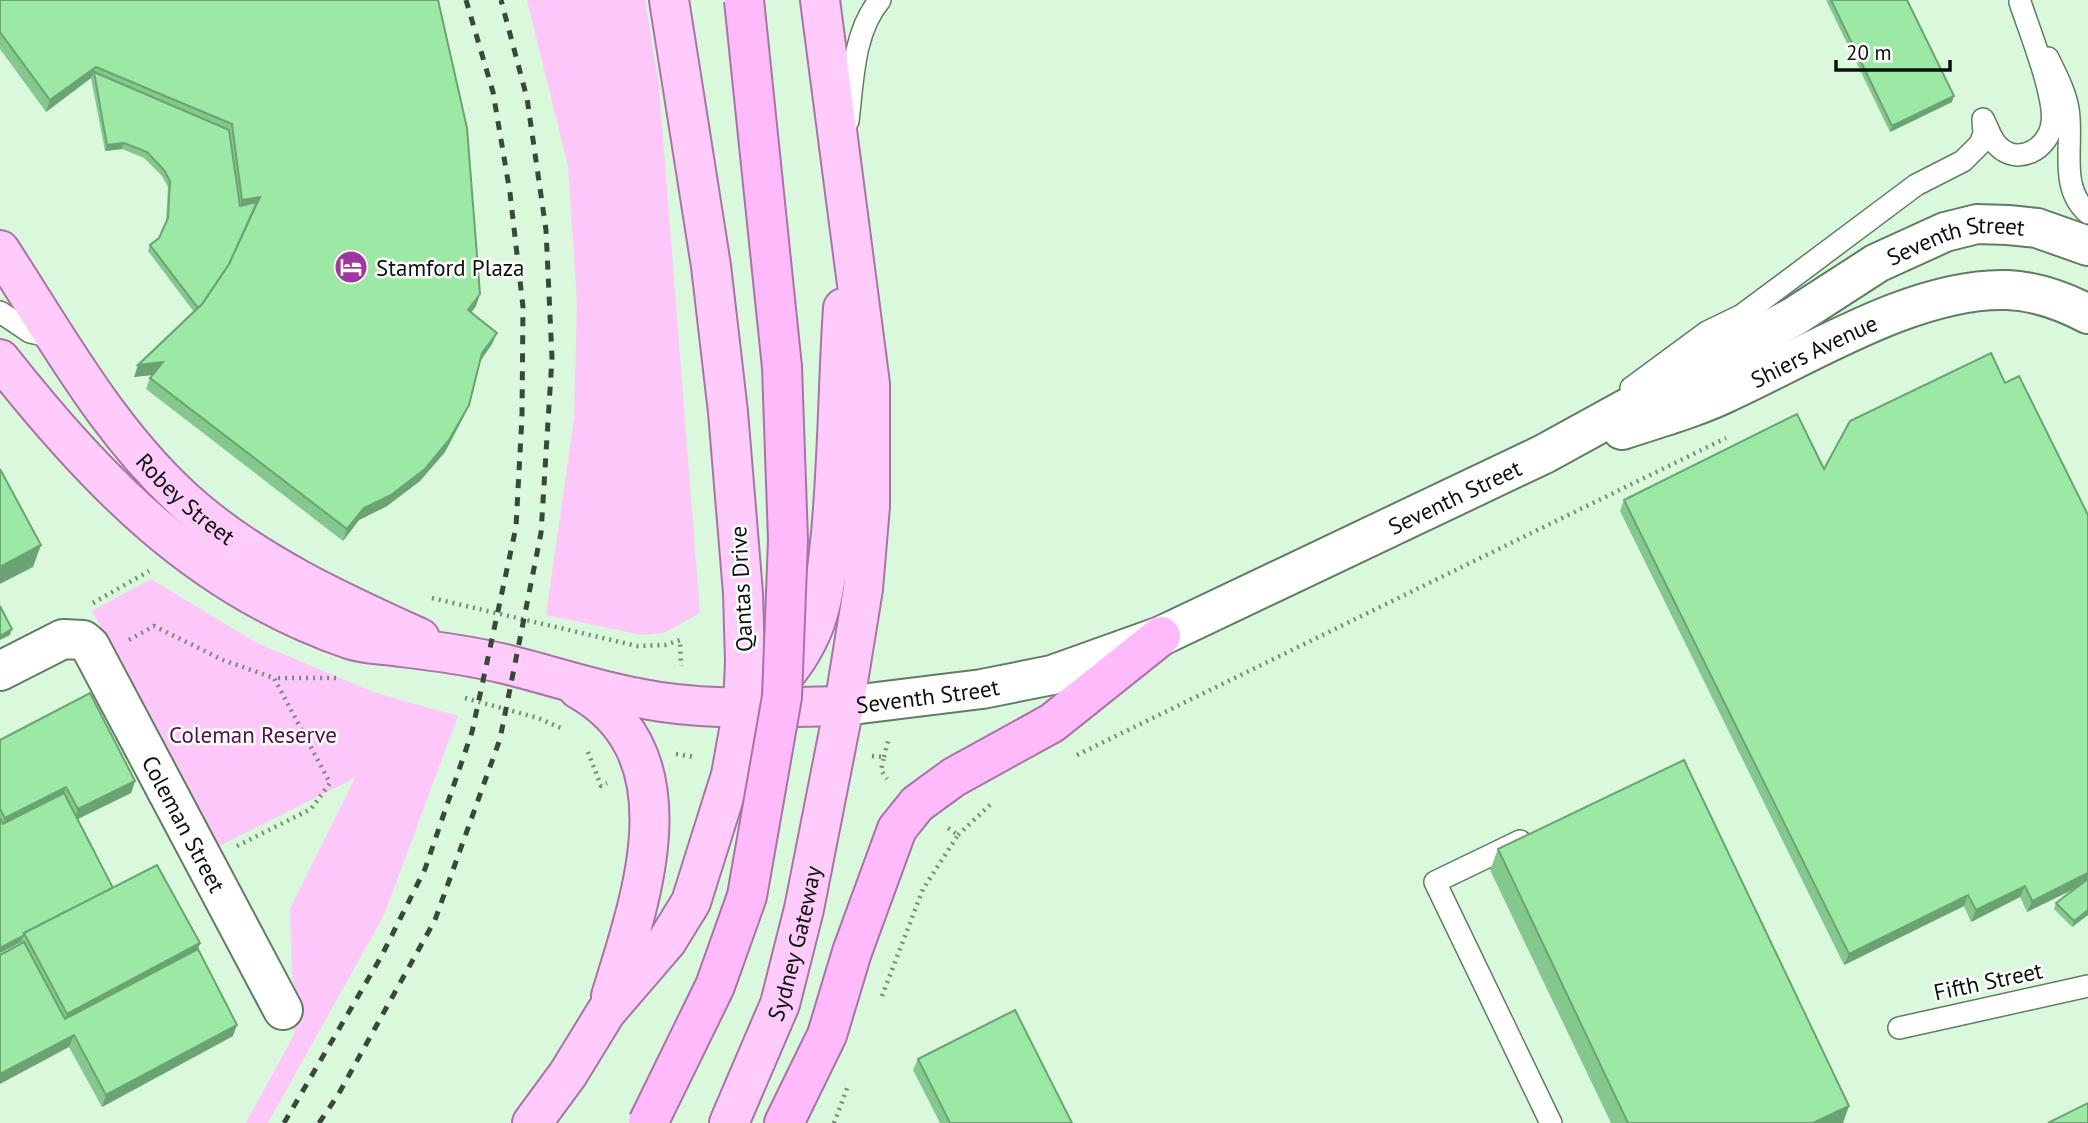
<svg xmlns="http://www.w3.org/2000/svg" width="2088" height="1123" viewBox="0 0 2088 1123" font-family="'PT Sans',sans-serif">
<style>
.green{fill:#fec7fa}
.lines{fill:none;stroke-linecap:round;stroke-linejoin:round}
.service-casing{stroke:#617c63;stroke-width:24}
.minor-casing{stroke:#617c63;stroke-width:42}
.tertiary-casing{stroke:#617c63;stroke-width:42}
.primary-casing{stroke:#a874a5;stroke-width:42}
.trunk-casing{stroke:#a874a5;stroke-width:42}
.path{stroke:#778c79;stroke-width:4.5;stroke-dasharray:2 5;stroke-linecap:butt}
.service{stroke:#fff;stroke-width:21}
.minor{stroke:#fff;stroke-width:38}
.tertiary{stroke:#fff;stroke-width:38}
.primary{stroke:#fecbfb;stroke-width:38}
.trunk{stroke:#febafa;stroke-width:38}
.rail{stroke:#3a483b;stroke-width:5;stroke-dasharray:9 9;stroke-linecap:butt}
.trunk-bridge-casing{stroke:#a874a5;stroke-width:42;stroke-linecap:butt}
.trunk-bridge{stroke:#febafa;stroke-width:38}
.wall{fill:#85c88d}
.shaded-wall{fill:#6ca373}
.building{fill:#9be9a4;stroke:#6ca373;stroke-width:2}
.labels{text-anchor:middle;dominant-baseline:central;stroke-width:5;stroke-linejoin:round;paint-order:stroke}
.street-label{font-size:23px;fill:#09130a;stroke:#fff}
.poi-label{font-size:23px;fill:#09130a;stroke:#fff;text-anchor:start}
.park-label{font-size:23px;fill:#50104e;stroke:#fff}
</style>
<rect width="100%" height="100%" fill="#daf8dc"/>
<!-- green -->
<g class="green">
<path d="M527,0H645L659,86L700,613L664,633L642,635L546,615L574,419L577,302L568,166Z"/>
<path d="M151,579L257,643L376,693L458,716L384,915L268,1123H246L294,1035L290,909L355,778L217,847L92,611Z"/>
</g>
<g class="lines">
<defs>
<g id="service">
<path d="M2048,58C2056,75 2065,91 2068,109C2074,144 2058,187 2088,213"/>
<path d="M848,121C853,81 853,32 880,0"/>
<path d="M1984,121C1988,128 1991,139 1997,145C2017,167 2049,149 2052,123C2056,96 2029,30 2020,2"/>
<path d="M0,312L30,332L57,338"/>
<path d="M1631,388L1707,332L1742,315L1773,292L1916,185L1963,161L1980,144L1984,134L1983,119"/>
<path d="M1520,841L1435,882L1551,1123"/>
<path d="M1899,1028L2088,986"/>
</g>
<g id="minor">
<path id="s1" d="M0,671L63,639L83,640L90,646L283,1010"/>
</g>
<g id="tertiary">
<path id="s2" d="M1622,430C1658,418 1695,408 1728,392C1809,355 1916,287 2007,290C2035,291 2063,301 2088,314"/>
<path id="s3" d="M844,706L982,689L1052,675L1161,636L1544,454L1795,316L1877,263L1945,232L1977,224L2008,225L2037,228L2088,246"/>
</g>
<g id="primary">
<path id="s4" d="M0,250C58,339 112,439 194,509C261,566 341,602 420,638"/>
<path d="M0,359C96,481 198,587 349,639C365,645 384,644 401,647C436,651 471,656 505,664C550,675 593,690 638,698C706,712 776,707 844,706"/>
<path d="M578,689C694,754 641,898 611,996"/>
<path d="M770,689C790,673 806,647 815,623C825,595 828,563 831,533C838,458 838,383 843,308"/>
<path d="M532,1123L568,1074L606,1012L667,941L691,902L731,775L743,708L745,661L743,593L728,412L711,266L669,0"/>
<path id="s5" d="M729,1123L780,1004L804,909L844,706L863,589L870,506V384L820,0"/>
</g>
<path id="trunk" d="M784,1123L827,1035L852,952L897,829L917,804L954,777L1052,723L1161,636"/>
</defs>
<!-- service casing -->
<use href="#service" class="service-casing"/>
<!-- minor casing -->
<use href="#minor" class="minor-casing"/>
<!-- tertiary casing -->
<use href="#tertiary" class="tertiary-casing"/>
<!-- primary casing -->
<use href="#primary" class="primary-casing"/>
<!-- trunk casing -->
<use href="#trunk" class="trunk-casing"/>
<!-- path -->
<g class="path">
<path d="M432,598L637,646L665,645L680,640L681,666"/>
<path d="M93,603L149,571"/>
<path d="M129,640L154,626L223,660L274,678"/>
<path d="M465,698L538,718L563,729"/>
<path d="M588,752L601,786L607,783"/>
<path d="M676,754L695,757"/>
<path d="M1077,755L1726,438"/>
<path d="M872,756L884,757L881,770L887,779"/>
<path d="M884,757L889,737"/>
<path d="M958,835L993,802"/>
<path d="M237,846L311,809L330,783L274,678H339"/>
<path d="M882,996L923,889L958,835L948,828"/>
<path d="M834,1123L848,1086"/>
</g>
<!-- service -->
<use href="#service" class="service"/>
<!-- minor -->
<use href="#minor" class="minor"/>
<!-- tertiary -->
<use href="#tertiary" class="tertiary"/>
<!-- primary -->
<use href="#primary" class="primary"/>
<!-- trunk -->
<use href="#trunk" class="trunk"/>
<!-- rail -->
<g class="rail">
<path d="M284,1123L381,957L425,869L472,732L516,527L522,416L523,307L510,193L493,92L466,0"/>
<path d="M319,1123L338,1095L435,920L500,739L541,533L552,358L546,230L527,98L501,0"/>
</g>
<defs>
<path id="trunk-bridge" d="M648,1123L715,986L747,896L782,697L788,540L782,367L744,0"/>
</defs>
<!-- trunk-bridge casing -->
<use href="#trunk-bridge" class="trunk-bridge-casing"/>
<!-- trunk-bridge -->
<use href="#trunk-bridge" class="trunk-bridge"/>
</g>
<!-- wall -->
<g class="wall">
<path d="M0,0H438L476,306L471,313L492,344L480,362L464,416L445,452L420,481L387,506L359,520L343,541L146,389L150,378L153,375L134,377L194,312L148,251L150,245L159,238L166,222L168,187L162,176L144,158L122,149L105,151L91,78L46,112L0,49Z"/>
<path d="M1826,0H1907L1952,102L1890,132Z"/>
<path d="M1991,353L2005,383L2019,376L2088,515V915L2072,927L2054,909L2056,903L2074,889L2027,912L2020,897L1971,922L1964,906L1844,965L1620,511L1624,500L1797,414L1824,469L1850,421Z"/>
<path d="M0,740L135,781L131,793L77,819L113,888L200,943L198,949L233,1036L102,1107L69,1047L20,944L21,942L0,953Z"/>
<path d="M1498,849L1843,1123H1611L1490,870Z"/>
<path d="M918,1059L1072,1123H940L913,1070Z"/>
</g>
<!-- shaded-wall -->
<g class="shaded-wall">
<path d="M96,67L91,78L46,112L50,100Z"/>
<path d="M1954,96L1952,102L1890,132L1892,126Z"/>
<path d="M124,143L122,149L105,151L107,145Z"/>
<path d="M260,197L200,310L242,200Z"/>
<path d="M480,294L476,306L464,322L468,310Z"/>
<path d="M497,333L492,344L478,364L482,353Z"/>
<path d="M163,362L159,374L134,377L138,365Z"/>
<path d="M469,405L464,416L445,452L420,481L387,506L359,520L343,541L347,529L364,508Z"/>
<path d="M41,545L33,567L0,584V567Z"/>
<path d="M12,629L10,635L0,640V636Z"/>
<path d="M135,781L131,793L74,821L78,809Z"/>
<path d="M66,787L62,799L1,830L5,818Z"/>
<path d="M2088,873V882L2027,912L2032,901Z"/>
<path d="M2025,886L2020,897L1971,922L1976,910Z"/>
<path d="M1968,895L1964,906L1844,965L1849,954Z"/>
<path d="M2088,910V915L2072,927L2074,921Z"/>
<path d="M23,936L21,942L0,953V948Z"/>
<path d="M200,943L194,960L60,1031L67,1014Z"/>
<path d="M237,1025L233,1036L102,1107L106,1095Z"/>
<path d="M74,1035L69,1047L0,1084V1074Z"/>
<path d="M1849,1106L1843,1123H1813Z"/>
</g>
<!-- building -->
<g class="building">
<path d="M0,0H438L467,128L480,294L468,310L497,333L482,353L469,405L449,440L425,469L391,495L364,508L347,529L150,378L163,362L138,365L202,304L229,264L260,197L242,200L232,124L96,67L50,100L0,32Z"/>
<path d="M1831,0H1907L1954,96L1892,126Z"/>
<path d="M94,72L229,130L240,206L257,202L229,264L202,304L198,308L150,245L159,238L168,218L170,181L164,170L147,152L124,143L107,145Z"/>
<path d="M1991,353L2005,383L2019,376L2088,515V873L2032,901L2025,886L1976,910L1968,895L1849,954L1624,500L1797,414L1824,469L1850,421Z"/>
<path d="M0,469L41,545L0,567Z"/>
<path d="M0,606L12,629L0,636Z"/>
<path d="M90,693L135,781L78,809L66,787L5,818L0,809V740Z"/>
<path d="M1684,760L1849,1106L1813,1123H1628L1498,849Z"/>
<path d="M64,793L113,888L24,933L23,936L0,948V818L3,824Z"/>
<path d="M157,865L200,943L67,1014L24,933Z"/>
<path d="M2088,879V910L2074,921L2056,903Z"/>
<path d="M24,942L65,1019L198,949L237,1025L106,1095L74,1035L0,1074V955Z"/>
<path d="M1015,1010L1072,1123H950L918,1059Z"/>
<path d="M2088,1103V1123H2048Z"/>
</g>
<!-- icons -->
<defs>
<symbol id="hotel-disc" viewBox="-11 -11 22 22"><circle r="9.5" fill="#9f389c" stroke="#fff"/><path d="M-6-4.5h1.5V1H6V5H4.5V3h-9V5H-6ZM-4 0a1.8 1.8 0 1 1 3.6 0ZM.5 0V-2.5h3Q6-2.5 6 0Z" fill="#fff"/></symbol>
</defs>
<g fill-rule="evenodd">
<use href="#hotel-disc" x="332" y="248" width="38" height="38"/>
</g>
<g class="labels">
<!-- street labels -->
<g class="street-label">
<text stroke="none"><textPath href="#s3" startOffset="1218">Seventh Street</textPath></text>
<text stroke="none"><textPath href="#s2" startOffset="208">Shiers Avenue</textPath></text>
<text stroke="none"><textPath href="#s4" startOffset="312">Robey Street</textPath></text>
<text stroke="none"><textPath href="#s3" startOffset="651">Seventh Street</textPath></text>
<text transform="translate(741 589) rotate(-93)">Qantas Drive</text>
<text stroke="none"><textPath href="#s3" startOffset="84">Seventh Street</textPath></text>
<text stroke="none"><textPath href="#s1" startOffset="301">Coleman Street</textPath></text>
<text stroke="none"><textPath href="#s5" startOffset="192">Sydney Gateway</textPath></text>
<text transform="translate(1988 981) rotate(-12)">Fifth Street</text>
</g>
<!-- poi labels -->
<g class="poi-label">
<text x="376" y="267">Stamford Plaza</text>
</g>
<!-- park labels -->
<g class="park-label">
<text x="253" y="734">Coleman Reserve</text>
</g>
</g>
<!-- scale -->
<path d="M1836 60v10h114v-10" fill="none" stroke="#09130a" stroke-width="3.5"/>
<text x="1846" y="60" font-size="21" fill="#09130a" stroke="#ffffff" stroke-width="5" paint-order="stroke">20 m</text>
</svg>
